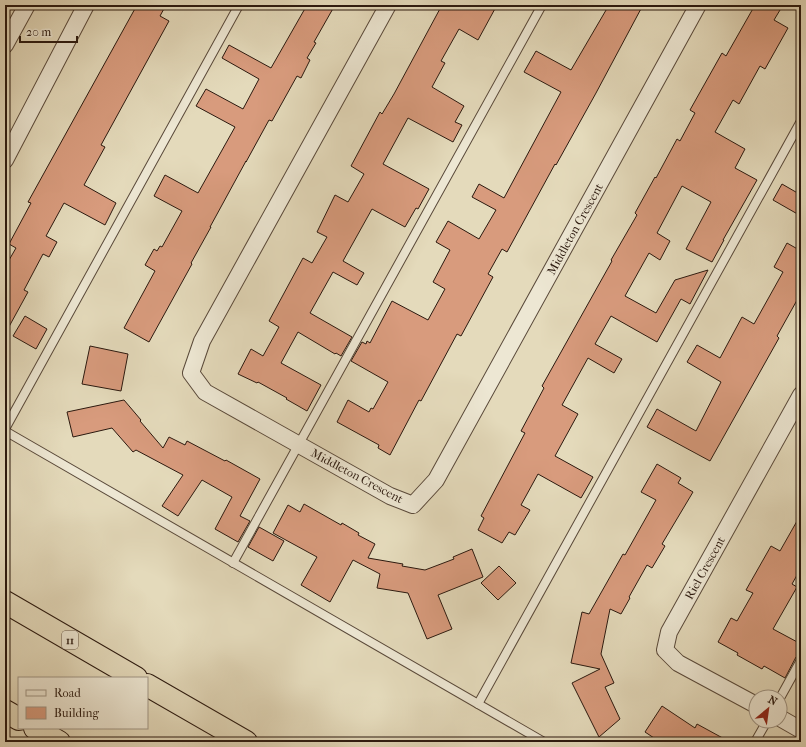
<svg xmlns="http://www.w3.org/2000/svg" width="806" height="747" viewBox="0 0 806 747" font-family="'IM FELL French Canon',serif">
<style>
.building{fill:#d89b7d;stroke:#2b190f}
.lines{fill:none;stroke-linecap:round;stroke-linejoin:round}
.service-casing{stroke:#59493a;stroke-width:10}
.minor-casing{stroke:#59493a;stroke-width:18}
.motorway-casing{stroke:#2b190f;stroke-width:24}
.service{stroke:#ede7d3;stroke-width:8}
.minor{stroke:#ede7d3;stroke-width:16}
.motorway{stroke:#e4dabb;stroke-width:22}
.labels{text-anchor:middle;dominant-baseline:central;stroke-width:3.5;stroke-linejoin:round;paint-order:stroke}
.shield{fill:#ede7d3;stroke:#65574a;stroke-width:1}
.shield-label{font-size:11px;font-weight:bold;fill:#2b190f}
.street-label{font-size:12px;fill:#2b190f;stroke:#ede7d3}
</style>
<rect width="100%" height="100%" fill="#e4dabb"/>
<filter id="stains"><feTurbulence type="fractalNoise" baseFrequency=".005" numOctaves="4"/><feColorMatrix values="0 0 0 0 .2 0 0 0 0 .09 0 0 0 0 .02 0 0 0 .5 -.17"/></filter>
<radialGradient id="worn" r=".72"><stop offset=".6" stop-color="#630" stop-opacity="0"/><stop offset="1" stop-color="#630" stop-opacity=".3"/></radialGradient>
<!-- building -->
<g class="building">
<path d="M137,5H166L160,16L169,21L101,145L105,147L84,185L116,203L105,225L64,203L46,236L57,242L49,257L43,254L24,290L28,292L5,334V267L16,248L9,244L31,203L28,202Z"/>
<path d="M307,5H335L314,42L316,43L307,58L310,60L301,78L297,76L272,121L269,120L246,162V161L210,227H211L191,263L192,264L149,342L124,328L155,271L145,265L154,249L157,251L160,246L162,247L182,211L154,196L165,175L198,193L235,127L196,106L206,89L243,109L259,79L222,58L229,45L271,68Z"/>
<path d="M442,5H497L478,40L459,29L441,61L445,63L432,87L464,106L455,122L462,125L453,142L408,118L383,164L429,189L418,209L416,208L405,227L372,209L343,261L364,273L357,285L333,272L310,313L352,337L341,356L336,353L335,354L298,332L281,363L321,385L307,411L286,399L287,398L258,382L257,383L238,374L251,349L263,356L279,327L269,321L303,258L312,263L327,237L317,232L335,195L348,202L364,174L351,166L380,112L382,114L394,94Z"/>
<path d="M609,5H643L596,93L556,165L555,164L507,252L502,249L488,274L493,277L461,336L457,334L421,401L419,400L390,455L378,448L379,445L337,422L348,400L369,412L371,408L373,409L388,382L351,361L362,342L366,344L367,341L370,343L392,301L428,320L445,289L433,282L450,250L436,242L448,221L479,239L496,210L472,197L479,184L504,198L561,92L524,72L536,51L571,70Z"/>
<path d="M755,5H783L774,20L788,28L765,69L760,66L739,104L733,100L715,132L745,149L735,168L757,180L723,240H724L712,262L686,249L711,202L682,186L657,233L670,241L660,260L649,253L625,296L656,313L675,280L708,270L690,304L681,299L657,342L611,316L595,344L622,359L614,373L588,358L562,405L578,414L555,456L593,477L581,498L538,474L521,505L530,510L515,535L509,532L502,543L478,530L484,518L481,516L525,433L521,431L544,388L542,386L612,261L611,260L637,215L635,213L655,177L656,178L677,139L680,141L695,113L690,110L722,53L726,56Z"/>
<path d="M782,184L801,195V216L773,200Z"/>
<path d="M787,243L801,251V293L777,336L779,338L710,461L647,427L657,409L696,431L721,382L687,362L697,345L720,358L742,317L754,324L783,272L774,267Z"/>
<path d="M25,316L47,329L36,349L13,336Z"/>
<path d="M90,346L128,354L121,391L82,384Z"/>
<path d="M124,400L141,420L140,421L163,448L169,437L185,445L187,441L225,461L226,460L260,479L240,516L250,521L238,542L215,529L232,497L202,480L178,516L162,506L183,475L136,450L133,452L112,428L73,437L67,412Z"/>
<path d="M657,464L681,478L678,483L693,492L662,544L665,546L652,568L647,565L629,597L630,598L621,614L610,609L601,654L614,683L605,687L620,719L599,737L572,683L600,669L571,663L582,612L589,614L623,554L625,555L656,500L641,492Z"/>
<path d="M304,504L341,525L342,523L359,533L358,535L375,544L368,558L403,564L402,566L425,570L454,559L453,557L472,549L483,577L438,595L452,629L427,639L408,593L377,588L380,574L353,560L330,602L301,585L317,557L273,533L288,505L300,512Z"/>
<path d="M801,514V568L792,584L797,587L773,629L801,644V655L796,657L785,678L764,666L762,669L737,655L738,653L718,642L731,618L737,621L753,593L746,590L771,546L780,551Z"/>
<path d="M259,527L284,541L273,561L248,547Z"/>
<path d="M499,566L516,583L498,600L481,583Z"/>
<path d="M662,706L695,728L697,724L730,742H660L645,732Z"/>
</g>
<g class="lines">
<defs>
<g id="service">
<path d="M5,429L239,5"/>
<path d="M5,431L544,742"/>
<path d="M233,563L542,5"/>
<path d="M780,698L801,660"/>
<path d="M478,704L801,121"/>
<path d="M755,742L767,721"/>
</g>
<g id="minor">
<path d="M388,5L202,341L191,373L205,392L390,496L413,505L436,480L698,5"/>
<path d="M5,45L27,5"/>
<path d="M5,160L86,5"/>
<path d="M756,705L678,663L665,650L669,632L801,395"/>
<path d="M780,718L801,730"/>
</g>
<g id="motorway">
<path d="M5,602L136,678"/>
<path d="M147,685L246,742"/>
<path d="M5,711L19,719"/>
<path d="M35,728L59,742"/>
</g>
</defs>
<!-- service casing -->
<use href="#service" class="service-casing"/>
<!-- minor casing -->
<use href="#minor" class="minor-casing"/>
<!-- motorway casing -->
<use href="#motorway" class="motorway-casing"/>
<!-- service -->
<use href="#service" class="service"/>
<!-- minor -->
<use href="#minor" class="minor"/>
<!-- motorway -->
<use href="#motorway" class="motorway"/>
</g>
<g class="labels">
<!-- shield labels -->
<rect class="shield" x="62" y="631" width="16" height="18" rx="3"/>
<g class="shield-label">
<text x="70" y="640">11</text>
</g>
<!-- street labels -->
<g class="street-label">
<text transform="translate(575 229) rotate(-61)">Middleton Crescent</text>
<text transform="translate(357 476) rotate(28)">Middleton Crescent</text>
<text transform="translate(705 568) rotate(-61)">Riel Crescent</text>
</g>
</g>
<!-- margin -->
<rect width="806" height="747" fill="none" stroke="#e4dabb" stroke-width="20"/>
<rect x="6" y="6" width="794" height="735" fill="none" stroke="#2b190f" stroke-width="2"/>
<rect x="10" y="10" width="786" height="727" fill="none" stroke="#2b190f"/>
<!-- legend -->
<rect x="18" y="677" width="130" height="52" fill="#ede7d3" stroke="#9f9585"/>
<rect x="26" y="690" width="20" height="6" fill="#ede7d3" stroke="#9f9585"/>
<text x="54" y="697" font-size="12" fill="#2b190f">Road</text>
<rect x="26" y="707" width="20" height="12" fill="#d89b7d" stroke="#9f9585"/>
<text x="54" y="717" font-size="12" fill="#2b190f">Building</text>
<!-- north arrow -->
<g transform="translate(768 709) rotate(29)"><circle r="19" fill="#ede7d3" stroke="#9f9585"/>
<path d="M0-3L7 15L0 10L-7 15Z" fill="#8f2418"/>
<text y="-6" font-size="11" font-weight="bold" text-anchor="middle" fill="#2b190f">N</text>
</g>
<!-- scale -->
<path d="M20 36v6h57v-6" fill="none" stroke="#2b190f" stroke-width="2"/>
<text x="26" y="36" font-size="12" fill="#2b190f" stroke="#ede7d3" stroke-width="3" paint-order="stroke">20 m</text>
<rect width="100%" height="100%" filter="url(#stains)"/>
<rect width="100%" height="100%" fill="url(#worn)"/>
</svg>
